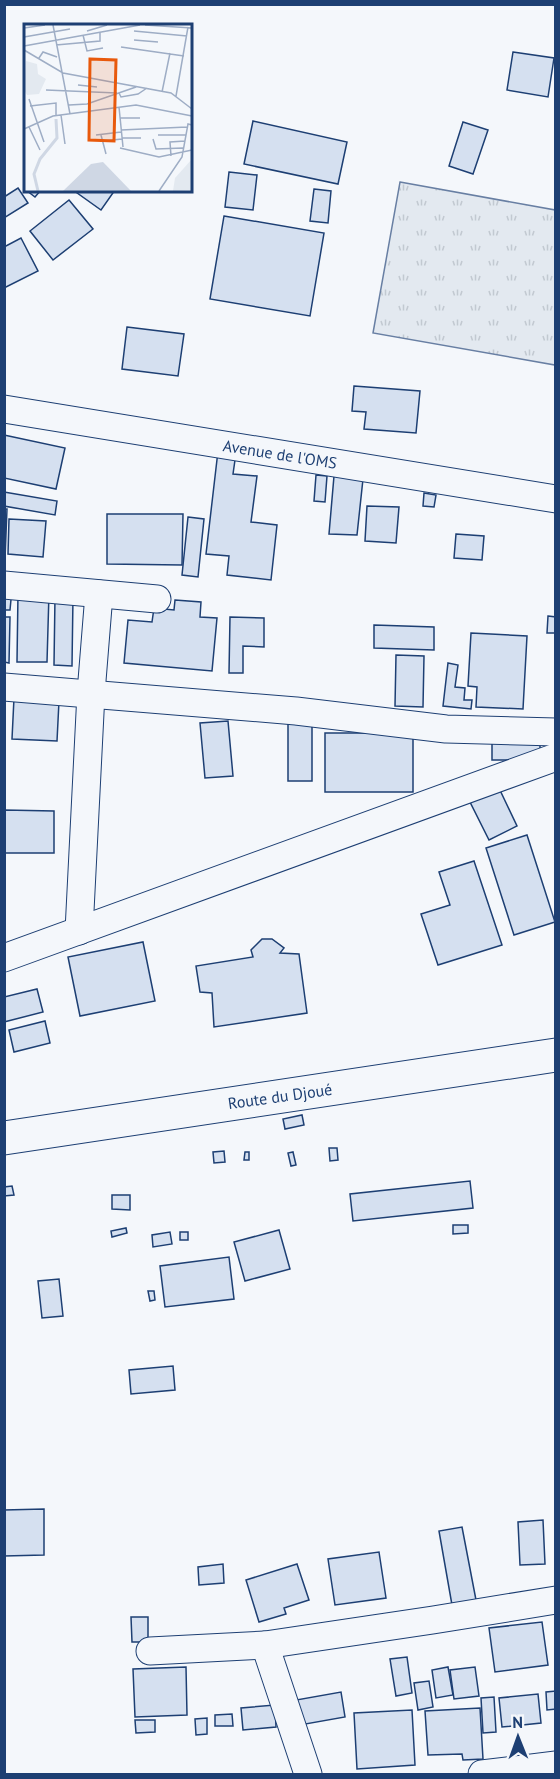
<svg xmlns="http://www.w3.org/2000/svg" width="560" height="1779" viewBox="0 0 560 1779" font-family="'PT Sans',sans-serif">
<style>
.grass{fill:url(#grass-tufts);stroke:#687fa3;stroke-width:1.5}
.building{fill:#d5e0f0;stroke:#1d3f73;stroke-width:1.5}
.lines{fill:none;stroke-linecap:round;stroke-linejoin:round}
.minor-casing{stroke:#1d3f73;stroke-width:29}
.major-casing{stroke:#1d3f73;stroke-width:35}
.minor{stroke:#f4f7fb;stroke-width:27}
.major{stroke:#f4f7fb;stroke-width:33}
.labels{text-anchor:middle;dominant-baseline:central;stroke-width:4.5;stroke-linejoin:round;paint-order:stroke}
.street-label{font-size:16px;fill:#1d3f73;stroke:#f4f7fb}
.inset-river{fill:none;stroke:#cfd7e4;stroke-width:3}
.inset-road{fill:none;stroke:#9eadc5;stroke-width:1.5}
.view{fill:#e8590c;fill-opacity:0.15;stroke:#e8590c;stroke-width:3}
.inset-edge{fill:none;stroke:#1d3f73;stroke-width:3}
</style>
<defs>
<pattern id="grass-tufts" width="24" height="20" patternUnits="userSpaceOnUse" patternTransform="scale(1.5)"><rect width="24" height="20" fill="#e3e9f0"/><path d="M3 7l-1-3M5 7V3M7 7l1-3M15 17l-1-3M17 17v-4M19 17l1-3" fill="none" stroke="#c2c9d1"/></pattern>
</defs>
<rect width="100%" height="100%" fill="#f4f7fb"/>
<!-- grass -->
<path class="grass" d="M400,182L555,210V365L373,333Z"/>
<!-- building -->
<g class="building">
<path d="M513,52L554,58L548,97L507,90Z"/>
<path d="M253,121L347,142L338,184L244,164Z"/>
<path d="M463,122L488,130L473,174L449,166Z"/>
<path d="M229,172L257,175L253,210L225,207Z"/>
<path d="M18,188L28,203L4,218V197Z"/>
<path d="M314,189L331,191L328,223L310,221Z"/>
<path d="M26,190H41L35,197Z"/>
<path d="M73,190H115L101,210Z"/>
<path d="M69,200L93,229L53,260L30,231Z"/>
<path d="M224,216L324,233L310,316L210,299Z"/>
<path d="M21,238L38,271L4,288V247Z"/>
<path d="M127,327L184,334L178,376L122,369Z"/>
<path d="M354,386L420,391L416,433L364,429L366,412L352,411Z"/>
<path d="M4,435L65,448L56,489L4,478Z"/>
<path d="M218,451L236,453L233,474L257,476L251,522L277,525L271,580L227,575L229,556L206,554Z"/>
<path d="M316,475L327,476L325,502L314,501Z"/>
<path d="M334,476L363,479L357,535L329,534Z"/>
<path d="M4,492L57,501L55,515L4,506Z"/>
<path d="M424,493L436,495L434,507L423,506Z"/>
<path d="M367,506L399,507L396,543L365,541Z"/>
<path d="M4,509H7L5,559H4Z"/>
<path d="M107,514H183L182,565L107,564Z"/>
<path d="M188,517L204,519L198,577L182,575Z"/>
<path d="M9,519L46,521L43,557L8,554Z"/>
<path d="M456,534L484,536L482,560L454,558Z"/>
<path d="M4,589H12L10,610H4Z"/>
<path d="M18,593H49L47,662H17Z"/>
<path d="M55,597H73L72,666L54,665Z"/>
<path d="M175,600L201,602L200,617L217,618L212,671L124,663L128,620L152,622L154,608L174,610Z"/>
<path d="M548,616L556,617V633H547Z"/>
<path d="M4,617H10L9,663L4,662Z"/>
<path d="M230,617L264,618V647L243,646V673H229Z"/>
<path d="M374,625L434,627V650L374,648Z"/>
<path d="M471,633L527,636L523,709L476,707L477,687L468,686Z"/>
<path d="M396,655L424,656L423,707L395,706Z"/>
<path d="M448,663L458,665L455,687L465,688L464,700H472L471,709L443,706Z"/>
<path d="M14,698L59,701L57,741L12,739Z"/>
<path d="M228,721L233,776L205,778L200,723Z"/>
<rect x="288" y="724" width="24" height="57"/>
<rect x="325" y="733" width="88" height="59"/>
<rect x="492" y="740" width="48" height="20"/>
<path d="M498,786L517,826L489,840L469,800Z"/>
<path d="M4,810L54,811V853H4Z"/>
<path d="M527,835L555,922L514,935L486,848Z"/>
<path d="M474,861L502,945L438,965L421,914L450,905L439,872Z"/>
<path d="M262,939H272L284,948L280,953L299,954L307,1013L214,1027L212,993L200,992L196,966L253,957L251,950Z"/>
<path d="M143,942L155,1001L80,1016L68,957Z"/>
<path d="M37,989L43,1012L4,1022V997Z"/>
<path d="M45,1021L50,1043L14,1052L9,1030Z"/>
<path d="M302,1115L304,1125L285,1129L283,1119Z"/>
<path d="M329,1148H337L338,1160L330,1161Z"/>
<path d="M224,1151L225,1162L214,1163L213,1152Z"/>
<path d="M245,1152H249V1160H244Z"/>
<path d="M293,1152L296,1165L291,1166L288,1153Z"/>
<path d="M470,1181L473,1208L353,1221L350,1194Z"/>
<path d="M12,1186L14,1195L4,1196V1187Z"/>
<path d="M112,1195H130V1210L112,1209Z"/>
<path d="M453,1225H468V1233L453,1234Z"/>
<path d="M126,1228L127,1233L112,1237L111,1231Z"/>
<path d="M279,1230L290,1269L245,1281L234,1242Z"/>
<path d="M170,1232L172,1244L153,1247L152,1235Z"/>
<rect x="180" y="1232" width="8" height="8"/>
<path d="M229,1257L234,1299L165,1307L160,1266Z"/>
<path d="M59,1279L63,1316L42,1318L38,1281Z"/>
<path d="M148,1291H154L155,1300L150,1301Z"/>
<path d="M173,1366L175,1390L131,1394L129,1370Z"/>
<path d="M44,1509V1555L4,1556V1510Z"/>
<path d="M543,1520L545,1564L520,1565L518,1522Z"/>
<path d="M462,1527L476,1600L452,1605L439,1531Z"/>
<path d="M379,1552L386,1598L335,1605L328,1559Z"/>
<path d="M223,1564L224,1583L199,1585L198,1567Z"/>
<path d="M297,1564L309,1600L284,1608L286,1614L259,1622L246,1580Z"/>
<path d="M131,1617H148V1642H132Z"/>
<path d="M542,1622L548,1665L495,1672L489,1628Z"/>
<path d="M407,1657L412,1693L396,1696L390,1659Z"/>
<path d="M186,1667L187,1715L135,1717L133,1669Z"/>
<path d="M448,1667L453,1695L436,1698L432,1670Z"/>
<path d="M475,1667L479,1696L454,1699L450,1670Z"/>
<path d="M429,1681L433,1707L418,1710L414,1683Z"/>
<path d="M556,1691V1709L547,1710L546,1692Z"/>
<path d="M341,1692L345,1717L300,1725L296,1700Z"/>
<path d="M538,1694L541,1723L502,1727L499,1698Z"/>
<path d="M494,1697L496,1732L483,1733L481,1698Z"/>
<path d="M275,1705L276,1727L243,1730L241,1708Z"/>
<path d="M480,1708L483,1759L463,1760L462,1754L428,1755L425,1711Z"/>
<path d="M412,1710L415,1765L357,1769L354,1713Z"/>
<path d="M232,1714L233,1726H215V1715Z"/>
<path d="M207,1718V1734L196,1735L195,1719Z"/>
<path d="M135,1720H155V1732L136,1733Z"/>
</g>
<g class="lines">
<defs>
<g id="minor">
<path d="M4,409L556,499"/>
<path d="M4,585L157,599"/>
<path d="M4,687L296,711L446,729L556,732"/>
<path d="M79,931L91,693L99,594"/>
<path d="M4,958L556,757"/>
<path d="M265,1645L308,1774"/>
<path d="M150,1651L265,1645L433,1620L556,1600"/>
<path d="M482,1774L556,1765"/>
</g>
<path id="major" d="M4,1138L556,1055"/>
</defs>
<!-- minor casing -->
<use href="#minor" class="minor-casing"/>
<!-- major casing -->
<use href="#major" class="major-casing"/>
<!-- minor -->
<use href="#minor" class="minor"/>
<!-- major -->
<use href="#major" class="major"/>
</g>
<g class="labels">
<!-- street labels -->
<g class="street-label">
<text transform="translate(280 454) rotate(9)">Avenue de l'OMS</text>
<text transform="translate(280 1096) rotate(-8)">Route du Djoué</text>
</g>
</g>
<!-- overview -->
<g transform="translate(24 24)">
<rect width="168" height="168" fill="#f4f7fb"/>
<path d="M2,37L13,40L14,50L22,55L15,70L3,71L0,66Z" fill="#e3e9f0"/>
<path d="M168,135V166L149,167L151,154Z" fill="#e3e9f0"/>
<path d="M79,138L107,167H39L67,140Z" fill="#cfd7e4"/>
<path class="inset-river" d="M14,167L10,150L16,135L33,114L32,95"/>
<path class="inset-road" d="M29,1L46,90M121,1L168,4M0,4L21,1M63,7L83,1M110,7L163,12M59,11L63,27L79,24M0,13L46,5M110,16L134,18M32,21L76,17V8M0,22L116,1M97,23L160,32M0,26L39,49L147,69L168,85M15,34L19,28L33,33M54,61L73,63M22,66L93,69M138,68L146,29M95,69L97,73L114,70L123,64M152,72L164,3M5,75L20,118M45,81L63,80L112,63M6,82L32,79V91M95,83L99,123M37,91L41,120M96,94H116M5,103L16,126M0,105L29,92L112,81L168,92M97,106L163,103M72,111L97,108M77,111L82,130M134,111H162M98,114H117M129,115L132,125L159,124M79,117L98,115M96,124L135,133L168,126M147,132L146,118L161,117M135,167L158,133L164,100L168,101"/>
<path class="view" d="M66,35L92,36L90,117L65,116Z"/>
<rect width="168" height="168" class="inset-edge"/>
</g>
<!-- border -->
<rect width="560" height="1779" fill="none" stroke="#1d3f73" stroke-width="12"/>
<!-- north arrow -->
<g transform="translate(518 1737) rotate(359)" stroke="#f4f7fb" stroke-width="4.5" paint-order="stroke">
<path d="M0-4.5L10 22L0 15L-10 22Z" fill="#1d3f73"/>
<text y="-9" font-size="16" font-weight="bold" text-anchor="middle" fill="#1d3f73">N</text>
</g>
</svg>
